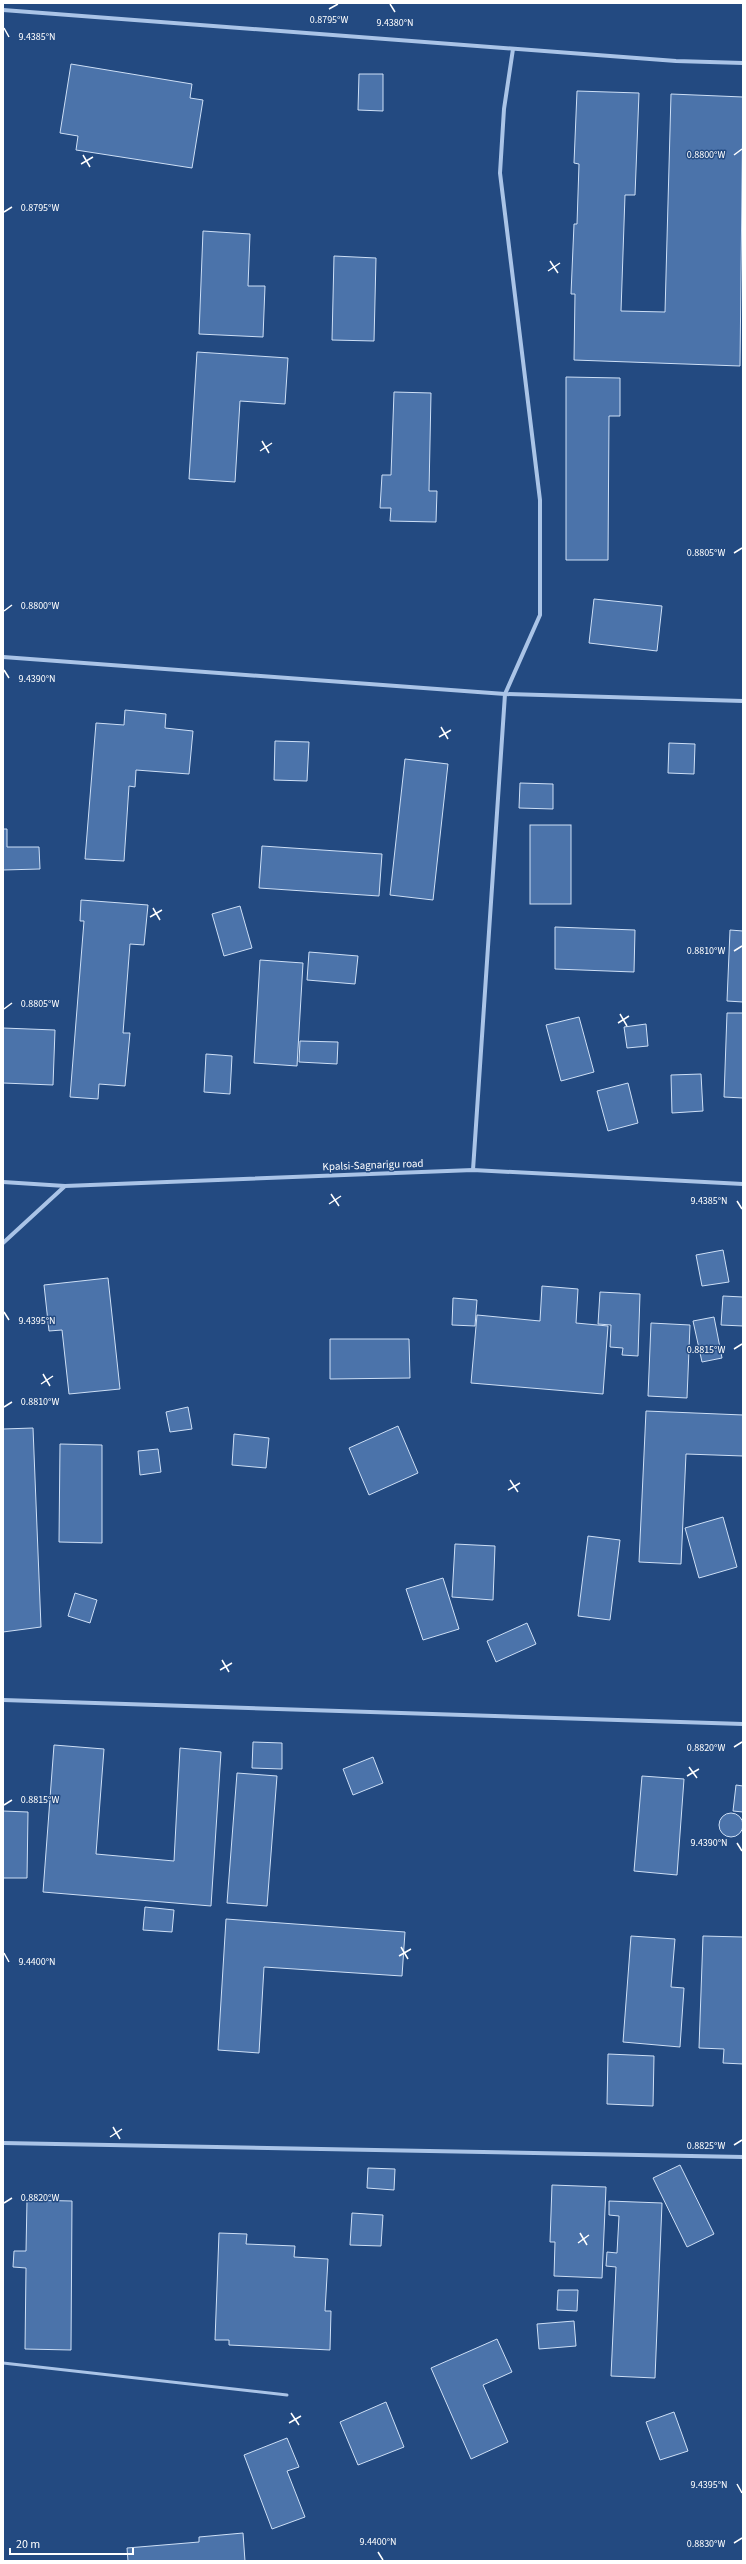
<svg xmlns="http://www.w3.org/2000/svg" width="746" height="2564" viewBox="0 0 746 2564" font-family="'Source Sans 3',sans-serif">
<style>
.building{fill:#4b73aa;stroke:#cddff6}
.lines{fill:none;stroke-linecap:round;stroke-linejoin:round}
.lane{stroke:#aac4e7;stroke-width:3}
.street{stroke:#aac4e7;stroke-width:4}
.ticks{fill:none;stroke:#fff;stroke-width:1.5}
.labels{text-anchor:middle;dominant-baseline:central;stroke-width:3;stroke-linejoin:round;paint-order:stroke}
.street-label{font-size:11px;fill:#fff;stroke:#234a81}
.ticks-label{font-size:10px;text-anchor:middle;fill:#fff;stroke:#234a81;stroke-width:3;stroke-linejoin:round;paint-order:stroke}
</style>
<rect width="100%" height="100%" fill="#234a81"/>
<!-- building -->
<g class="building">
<path d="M71,64L192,84L190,98L203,100L192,168L76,150L78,136L60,133Z"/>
<path d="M359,74H383V111L358,110Z"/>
<path d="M577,91L639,93L635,195H625L621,311L665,312L671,94L743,97L740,366L574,360L575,294H571L574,224H577L579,164L574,163Z"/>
<path d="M203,231L250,234L248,286H265L263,337L199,334Z"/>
<path d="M334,256L376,258L374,341L332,340Z"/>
<path d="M197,352L288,358L285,404L240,401L235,482L189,479Z"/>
<path d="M566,377L620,378V416H609L608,560H566Z"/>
<path d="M394,392L431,393L429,491H437L436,522L390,521L391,508H380L382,475H391Z"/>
<path d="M594,599L662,606L657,651L589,643Z"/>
<path d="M125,710L166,714L165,728L193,731L189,774L136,770L135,787L129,786L124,861L85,859L96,723L124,725Z"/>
<path d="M275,741L309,742L307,781L274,780Z"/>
<path d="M669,743L695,744L694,774L668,773Z"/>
<path d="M405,759L448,764L433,900L390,895Z"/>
<path d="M520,783L553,784V809L519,808Z"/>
<rect x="530" y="825" width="41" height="79"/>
<path d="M3,829H7V847H39L40,869L3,870Z"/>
<path d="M262,846L382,854L379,896L259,888Z"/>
<path d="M81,900L148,905L144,945L130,944L123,1033H130L125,1086L99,1084L98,1099L70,1097L84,921H80Z"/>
<path d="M240,906L252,948L224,956L212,914Z"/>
<path d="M555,927L635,930L634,972L555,969Z"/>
<path d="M730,930L743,931V1002L727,1001Z"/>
<path d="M309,952L358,956L355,984L307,980Z"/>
<path d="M260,960L303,963L297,1066L254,1063Z"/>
<path d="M727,1013H743V1098L724,1097Z"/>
<path d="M579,1017L594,1072L561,1081L546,1025Z"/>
<path d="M646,1024L648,1046L627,1048L624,1027Z"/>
<path d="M3,1028L55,1030L53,1085L3,1083Z"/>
<path d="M300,1041L338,1042L337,1064L299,1062Z"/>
<path d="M206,1054L232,1056L230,1094L204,1092Z"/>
<path d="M701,1074L703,1111L672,1113L671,1075Z"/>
<path d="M628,1083L638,1123L608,1131L597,1091Z"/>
<path d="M723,1250L729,1282L702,1286L696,1255Z"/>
<path d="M108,1278L120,1389L69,1394L62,1330L49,1331L44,1285Z"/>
<path d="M542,1286L578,1289L576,1323L608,1326L603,1394L471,1383L477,1315L540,1321Z"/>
<path d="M600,1292L640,1294L638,1356L622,1355L623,1348L610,1347L611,1325L598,1324Z"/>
<path d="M723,1296L743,1297V1326L721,1325Z"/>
<path d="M453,1298L477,1300L475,1326L452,1325Z"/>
<path d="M714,1317L722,1358L702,1362L693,1321Z"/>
<path d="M651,1323L690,1325L687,1398L648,1396Z"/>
<path d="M330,1339H409L410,1378L330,1379Z"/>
<path d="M188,1407L192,1429L170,1432L166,1412Z"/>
<path d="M646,1411L743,1415V1456L686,1454L681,1564L639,1562Z"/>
<path d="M398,1426L418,1473L369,1495L349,1448Z"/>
<path d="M33,1428L41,1627L3,1632V1429Z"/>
<path d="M234,1434L269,1438L266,1468L232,1465Z"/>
<path d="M60,1444L102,1445V1543L59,1542Z"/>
<path d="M158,1449L161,1472L140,1475L138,1451Z"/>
<path d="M723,1517L737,1567L699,1578L685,1528Z"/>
<path d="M588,1536L620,1540L610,1620L578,1616Z"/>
<path d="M455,1544L495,1546L493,1600L452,1597Z"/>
<path d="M443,1578L459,1629L423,1640L406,1589Z"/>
<path d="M75,1593L97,1600L90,1623L68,1616Z"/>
<path d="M527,1623L536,1644L496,1662L487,1641Z"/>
<path d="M253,1742L282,1743V1769L252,1768Z"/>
<path d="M54,1745L104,1749L96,1854L174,1861L180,1748L221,1752L211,1906L43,1892Z"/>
<path d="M373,1757L383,1783L353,1795L343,1769Z"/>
<path d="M237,1773L277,1776L267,1906L227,1903Z"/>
<path d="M642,1776L684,1779L677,1875L634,1871Z"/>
<path d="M736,1785L743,1786V1812L733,1811Z"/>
<path d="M3,1811L28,1812L27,1878H3Z"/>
<circle cx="731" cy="1825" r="12"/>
<path d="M145,1907L174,1910L172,1932L143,1930Z"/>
<path d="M226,1919L405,1932L402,1976L264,1967L259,2053L218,2050Z"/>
<path d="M631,1936L675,1939L671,1987L684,1988L680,2047L623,2042Z"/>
<path d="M703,1936L743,1937V2064L723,2063L724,2049L699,2048Z"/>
<path d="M608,2054L654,2056L653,2106L607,2104Z"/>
<path d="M680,2165L714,2234L687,2247L653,2178Z"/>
<path d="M368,2168L395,2169L394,2190L367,2188Z"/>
<path d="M552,2185L606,2187L602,2278L554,2276L555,2242H550Z"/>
<path d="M27,2200L72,2201L71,2350L25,2349L26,2268L13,2267L14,2251H26Z"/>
<path d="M609,2201L662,2203L655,2378L611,2376L616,2267L606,2266L607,2252L617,2253L619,2216L609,2215Z"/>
<path d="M352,2213L383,2215L381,2246L350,2245Z"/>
<path d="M219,2233L247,2234L246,2244L295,2246L294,2257L328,2259L325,2311H331L330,2350L229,2345V2340H215Z"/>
<path d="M558,2290H578L577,2311L557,2310Z"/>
<path d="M574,2321L576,2346L539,2349L537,2324Z"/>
<path d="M497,2339L512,2372L483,2385L508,2442L471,2459L431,2368Z"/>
<path d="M386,2402L404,2447L358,2465L340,2422Z"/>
<path d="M674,2412L688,2451L660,2460L646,2422Z"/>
<path d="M287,2438L299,2467L287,2471L305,2517L272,2529L244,2455Z"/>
<path d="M243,2533L245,2561H128L127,2548L199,2542V2537Z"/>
</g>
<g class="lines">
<!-- lane -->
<path class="lane" d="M3,2363L287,2395"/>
<!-- street -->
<g class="street">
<path d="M3,10L676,61L743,63"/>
<path d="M3,657L505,694L743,701"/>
<path d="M473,1170L505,694L540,615V500L500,173L504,109L513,49"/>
<path d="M3,1182L65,1186L473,1170L743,1184"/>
<path d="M3,1243L65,1186"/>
<path d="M3,1700L743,1724"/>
<path d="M3,2143L743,2157"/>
</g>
</g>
<!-- ticks -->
<path class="ticks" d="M390,4L395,12M329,9L338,4M4,28L9,37M83,155L90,167M734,155L742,149M81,164L93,157M4,212L12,207M550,261L558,273M548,271L560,263M262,441L269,453M260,451L272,443M734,553L742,548M4,611L12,605M4,670L9,678M441,727L448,739M439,737L451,730M153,908L160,920M150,917L162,910M734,951L742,946M4,1009L12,1003M620,1014L627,1026M618,1023L629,1016M331,1194L339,1206M737,1201L742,1209M329,1204L341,1196M4,1312L9,1320M734,1349L742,1344M43,1374L50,1386M41,1384L53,1376M4,1407L12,1402M510,1480L518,1492M508,1490L520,1483M222,1660L229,1672M220,1670L232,1663M734,1747L742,1742M689,1767L697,1778M687,1776L699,1769M4,1805L12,1800M737,1843L742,1851M401,1947L408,1959M4,1953L9,1962M399,1956L411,1949M113,2127L120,2139M110,2137L122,2129M734,2145L742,2140M4,2203L12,2198M580,2233L587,2245M578,2243L589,2235M291,2413L299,2425M289,2423L301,2416M737,2484L742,2493M734,2543L742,2538M378,2552L383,2560"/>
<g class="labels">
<!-- street labels -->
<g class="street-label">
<text transform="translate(373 1165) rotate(-2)">Kpalsi-Sagnarigu road</text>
</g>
</g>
<g class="ticks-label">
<text x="329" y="23">0.8795°W</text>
<text x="395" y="26">9.4380°N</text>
<text x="37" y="40">9.4385°N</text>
<text x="706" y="158">0.8800°W</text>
<text x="40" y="211">0.8795°W</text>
<text x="706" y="556">0.8805°W</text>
<text x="40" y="609">0.8800°W</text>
<text x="37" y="682">9.4390°N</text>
<text x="706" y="954">0.8810°W</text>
<text x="40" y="1007">0.8805°W</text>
<text x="709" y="1204">9.4385°N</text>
<text x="37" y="1324">9.4395°N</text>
<text x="706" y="1353">0.8815°W</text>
<text x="40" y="1405">0.8810°W</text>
<text x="706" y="1751">0.8820°W</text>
<text x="40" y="1803">0.8815°W</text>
<text x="709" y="1846">9.4390°N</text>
<text x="37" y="1965">9.4400°N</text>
<text x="706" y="2149">0.8825°W</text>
<text x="40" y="2201">0.8820°W</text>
<text x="709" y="2488">9.4395°N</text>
<text x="378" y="2545">9.4400°N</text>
<text x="706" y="2547">0.8830°W</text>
</g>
<!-- border -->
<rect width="746" height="2564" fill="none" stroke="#ffffff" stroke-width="8"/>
<!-- scale -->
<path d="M10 2548v6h123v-6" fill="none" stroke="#ffffff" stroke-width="2"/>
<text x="16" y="2548" font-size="12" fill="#ffffff" stroke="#234a81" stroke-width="3" paint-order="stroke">20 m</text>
</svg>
